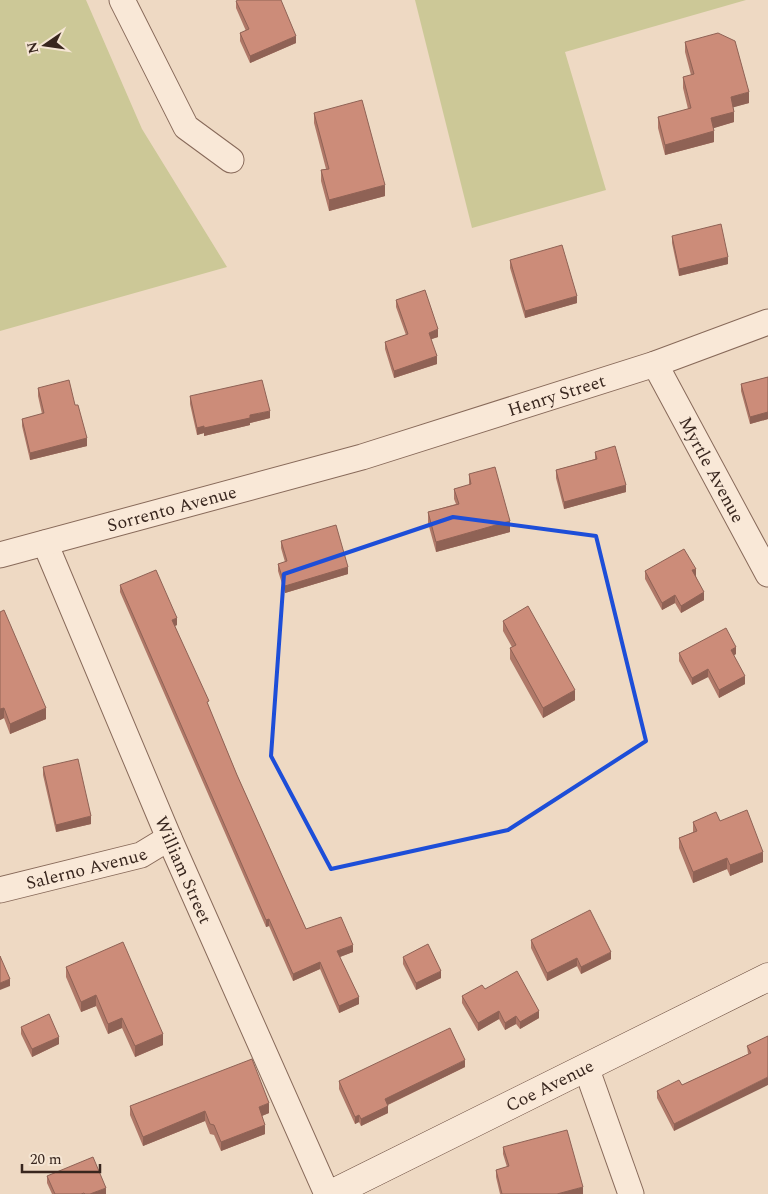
<svg xmlns="http://www.w3.org/2000/svg" width="768" height="1194" viewBox="0 0 768 1194" font-family="Spectral,serif">
<style>
.green{fill:#ccc897}
.lines{fill:none;stroke-linecap:round;stroke-linejoin:round}
.street-casing{stroke:#886a5a;stroke-width:27}
.secondary-casing{stroke:#6a4b3d;stroke-width:29}
.street{stroke:#f9e8d7;stroke-width:25}
.secondary{stroke:#f9e8d7;stroke-width:28}
.wall{fill:#af7868}
.shaded-wall{fill:#8f6255}
.building{fill:#cc8c79;stroke:#8f6255}
.marked{fill:none;stroke:#1d4ed8;stroke-width:4;stroke-linejoin:round}
.labels{text-anchor:middle;dominant-baseline:central;stroke-width:4;stroke-linejoin:round;paint-order:stroke}
.street-label{font-size:18px;fill:#38261e;stroke:#f5e5d3}
</style>
<rect width="100%" height="100%" fill="#eed9c3"/>
<!-- green -->
<g class="green">
<path d="M0,0H86L142,129L227,267L0,331Z"/>
<path d="M415,0H746L565,52L606,190L472,228Z"/>
</g>
<g class="lines">
<defs>
<g id="street">
<path d="M122,0L186,127L231,160"/>
<path id="s1" d="M655,364L768,574"/>
<path id="s2" d="M45,543L169,838L327,1194"/>
<path id="s3" d="M0,555L362,457L655,364L768,322"/>
<path id="s4" d="M0,890L141,855L169,838"/>
<path d="M586,1067L631,1194"/>
</g>
<g id="secondary">
<path id="s5" d="M331,1194L768,977"/>
</g>
</defs>
<!-- street casing -->
<use href="#street" class="street-casing"/>
<!-- secondary casing -->
<use href="#secondary" class="secondary-casing"/>
<!-- street -->
<use href="#street" class="street"/>
<!-- secondary -->
<use href="#secondary" class="secondary"/>
</g>
<!-- wall -->
<g class="wall">
<path d="M236,1L296,43L250,63L240,41V33L246,31L236,8Z"/>
<path d="M685,42L749,103L733,107L734,122L713,128L714,142L665,155L658,128V117L688,109L683,88V77L691,75L685,52Z"/>
<path d="M314,113L385,196L329,211L321,181V170L326,169L314,123Z"/>
<path d="M672,236L728,264L679,276L672,243Z"/>
<path d="M510,260L577,303L525,318L510,268Z"/>
<path d="M396,300L438,337L431,339L437,364L394,378L385,349V342L406,335L396,307Z"/>
<path d="M768,377V419L750,424L741,391V384Z"/>
<path d="M38,388L75,405L87,446L30,460L22,426V419L42,414L38,396Z"/>
<path d="M190,396L270,418L250,423V425L204,436V433L197,435L190,404Z"/>
<path d="M595,452L626,492L564,509L556,478V470L595,459Z"/>
<path d="M469,474L510,532L436,552L428,523V512L456,504L454,499V489L469,485Z"/>
<path d="M281,541L348,574L285,593L278,571V564L285,562L281,548Z"/>
<path d="M645,571L696,576L704,600L681,613L675,603L662,610L645,579Z"/>
<path d="M120,585L177,625L175,626L237,775L306,929L353,952L340,957L359,1004L339,1013L320,969L293,981L269,926L266,927L120,592Z"/>
<path d="M0,612L46,719L10,734L4,718L0,720Z"/>
<path d="M503,621L575,700L543,718L510,659V648L512,647L503,631Z"/>
<path d="M679,653L736,654L734,655L745,684L719,698L708,677L692,685L679,661Z"/>
<path d="M43,767L91,824L56,832L43,775Z"/>
<path d="M720,821L763,862L730,876L727,869L693,883L679,848V838L693,832V822Z"/>
<path d="M531,940L611,959L581,974L577,966L547,981L531,948Z"/>
<path d="M403,957L441,978L416,990L403,964Z"/>
<path d="M66,967L163,1045L135,1057L122,1028L108,1034L96,1006L81,1012L66,977Z"/>
<path d="M485,989L539,1018L520,1029L516,1024L505,1030L499,1019L478,1031L462,1003V996Z"/>
<path d="M21,1027L59,1044L32,1057L21,1034Z"/>
<path d="M768,1036L674,1131L657,1098V1091L682,1085L748,1054L747,1046Z"/>
<path d="M465,1067L388,1105V1113L361,1126L359,1122L355,1124L339,1089V1081Z"/>
<path d="M130,1106L269,1113L262,1116L265,1134L221,1151L214,1135L210,1134L205,1121L143,1146L130,1115Z"/>
<path d="M503,1147L583,1194H500L496,1177V1170L507,1167L503,1154Z"/>
<path d="M47,1176L106,1194H52L47,1183Z"/>
</g>
<!-- shaded-wall -->
<g class="shaded-wall">
<path d="M296,36V43L250,63V56Z"/>
<path d="M749,92V103L731,108V97Z"/>
<path d="M734,112V122L711,129V118Z"/>
<path d="M714,131V142L665,155V145Z"/>
<path d="M385,185V196L329,211V200Z"/>
<path d="M728,257V264L679,276V269Z"/>
<path d="M577,296V303L525,318V311Z"/>
<path d="M438,329V337L429,340V333Z"/>
<path d="M437,356V364L394,378V371Z"/>
<path d="M270,411V418L250,423V425L204,436V428L250,415Z"/>
<path d="M768,412V419L750,424V417Z"/>
<path d="M204,426V433L197,435V428Z"/>
<path d="M87,438V446L30,460V453Z"/>
<path d="M626,485V492L564,509V502Z"/>
<path d="M510,521V532L436,552V542Z"/>
<path d="M348,567V574L285,593V586Z"/>
<path d="M696,569V576L692,578V570Z"/>
<path d="M704,592V600L681,613V606Z"/>
<path d="M675,595V603L662,610V603Z"/>
<path d="M177,618V625L172,627V620Z"/>
<path d="M736,647V654L731,657V650Z"/>
<path d="M708,669V677L692,685V678Z"/>
<path d="M745,676V684L719,698V690Z"/>
<path d="M575,690V700L543,718V708Z"/>
<path d="M4,708V718L0,720V709Z"/>
<path d="M46,708V719L10,734V724Z"/>
<path d="M91,816V824L56,832V825Z"/>
<path d="M763,852V862L730,876V865Z"/>
<path d="M727,858V869L693,883V872Z"/>
<path d="M269,919V926L266,927V920Z"/>
<path d="M353,945V952L337,958V951Z"/>
<path d="M611,952V959L581,974V967Z"/>
<path d="M577,958V966L547,981V973Z"/>
<path d="M320,962V969L293,981V974Z"/>
<path d="M441,971V978L416,990V983Z"/>
<path d="M10,979V986L0,990V983Z"/>
<path d="M96,995V1006L81,1012V1002Z"/>
<path d="M359,997V1004L339,1013V1006Z"/>
<path d="M499,1011V1019L478,1031V1023Z"/>
<path d="M539,1011V1018L520,1029V1022Z"/>
<path d="M516,1016V1024L505,1030V1023Z"/>
<path d="M122,1018V1028L108,1034V1024Z"/>
<path d="M163,1034V1045L135,1057V1046Z"/>
<path d="M59,1037V1044L32,1057V1049Z"/>
<path d="M465,1060V1067L385,1106V1099Z"/>
<path d="M768,1077V1085L674,1131V1124Z"/>
<path d="M269,1103V1113L259,1117V1107Z"/>
<path d="M388,1106V1113L361,1126V1119Z"/>
<path d="M205,1111V1121L143,1146V1137Z"/>
<path d="M359,1115V1122L355,1124V1117Z"/>
<path d="M265,1125V1134L221,1151V1142Z"/>
<path d="M583,1187V1194H557Z"/>
<path d="M106,1188V1194H90Z"/>
</g>
<!-- building -->
<g class="building">
<path d="M238,0H281L296,36L250,56L240,33L249,29L236,1Z"/>
<path d="M718,33L735,41L749,92L731,97L734,112L711,118L714,131L665,145L658,117L691,108L683,77L694,74L685,42Z"/>
<path d="M362,100L385,185L329,200L321,170L329,169L314,113Z"/>
<path d="M721,224L728,257L679,269L672,236Z"/>
<path d="M562,245L577,296L525,311L510,260Z"/>
<path d="M425,290L438,329L429,333L437,356L394,371L385,342L408,334L396,300Z"/>
<path d="M768,377V412L750,417L741,384Z"/>
<path d="M69,380L75,405H78L87,438L30,453L22,419L44,413L38,388Z"/>
<path d="M262,380L270,411L250,415V418L204,428V426L197,428L190,396Z"/>
<path d="M615,446L626,485L564,502L556,470L597,459L595,452Z"/>
<path d="M495,467L510,521L436,542L428,512L459,504L454,489L471,484L469,474Z"/>
<path d="M336,525L348,567L285,586L278,564L287,561L281,541Z"/>
<path d="M684,549L696,569L692,570L704,592L681,606L675,595L662,603L645,571Z"/>
<path d="M156,570L177,618L172,620L209,701L207,702L237,775L306,929L341,917L353,945L337,951L359,997L339,1006L320,962L293,974L269,919L266,920L120,585Z"/>
<path d="M528,606L575,690L543,708L510,648L516,645L503,621Z"/>
<path d="M4,610L46,708L10,724L4,708L0,709V612Z"/>
<path d="M726,628L736,647L731,650L745,676L719,690L708,669L692,678L679,653Z"/>
<path d="M78,759L91,816L56,825L43,767Z"/>
<path d="M747,810L763,852L730,865L727,858L693,872L679,838L697,831L693,822L716,812L720,821Z"/>
<path d="M590,910L611,952L581,967L577,958L547,973L531,940Z"/>
<path d="M123,942L163,1034L135,1046L122,1018L108,1024L96,995L81,1002L66,967Z"/>
<path d="M428,944L441,971L416,983L403,957Z"/>
<path d="M0,956L10,979L0,983Z"/>
<path d="M517,971L539,1011L520,1022L516,1016L505,1023L499,1011L478,1023L462,996L482,985L485,989Z"/>
<path d="M49,1014L59,1037L32,1049L21,1027Z"/>
<path d="M450,1028L465,1060L385,1099L388,1106L361,1119L359,1115L355,1117L339,1081Z"/>
<path d="M768,1036V1077L674,1124L657,1091L679,1080L682,1085L751,1053L747,1046Z"/>
<path d="M252,1059L269,1103L259,1107L265,1125L221,1142L214,1125L210,1124L205,1111L143,1137L130,1106Z"/>
<path d="M567,1130L583,1187L557,1194H502L496,1170L509,1166L503,1147Z"/>
<path d="M93,1157L106,1188L90,1194H85L84,1193L81,1194H55L47,1176Z"/>
</g>
<!-- marked area -->
<path class="marked" d="M453,517L596,536L646,741L508,830L331,869L271,756L284,574Z"/>
<g class="labels">
<!-- street labels -->
<g class="street-label">
<text stroke="none"><textPath href="#s3" startOffset="579">Henry Street</textPath></text>
<text stroke="none"><textPath href="#s1" startOffset="120">Myrtle Avenue</textPath></text>
<text stroke="none"><textPath href="#s3" startOffset="178">Sorrento Avenue</textPath></text>
<text stroke="none"><textPath href="#s4" startOffset="89">Salerno Avenue</textPath></text>
<text stroke="none"><textPath href="#s2" startOffset="355">William Street</textPath></text>
<text stroke="none"><textPath href="#s5" startOffset="244">Coe Avenue</textPath></text>
</g>
</g>
<!-- north arrow -->
<g transform="translate(45 45) rotate(257)" stroke="#f5e5d3" stroke-width="4" paint-order="stroke">
<path d="M0-4L9 19L0 12L-9 19Z" fill="#38261e"/>
<text y="-8" font-size="14" font-weight="bold" text-anchor="middle" fill="#38261e">N</text>
</g>
<!-- scale -->
<path d="M22 1164v8h78v-8" fill="none" stroke="#38261e" stroke-width="2.5"/>
<text x="30" y="1164" font-size="15" fill="#38261e" stroke="#f5e5d3" stroke-width="4" paint-order="stroke">20 m</text>
</svg>
